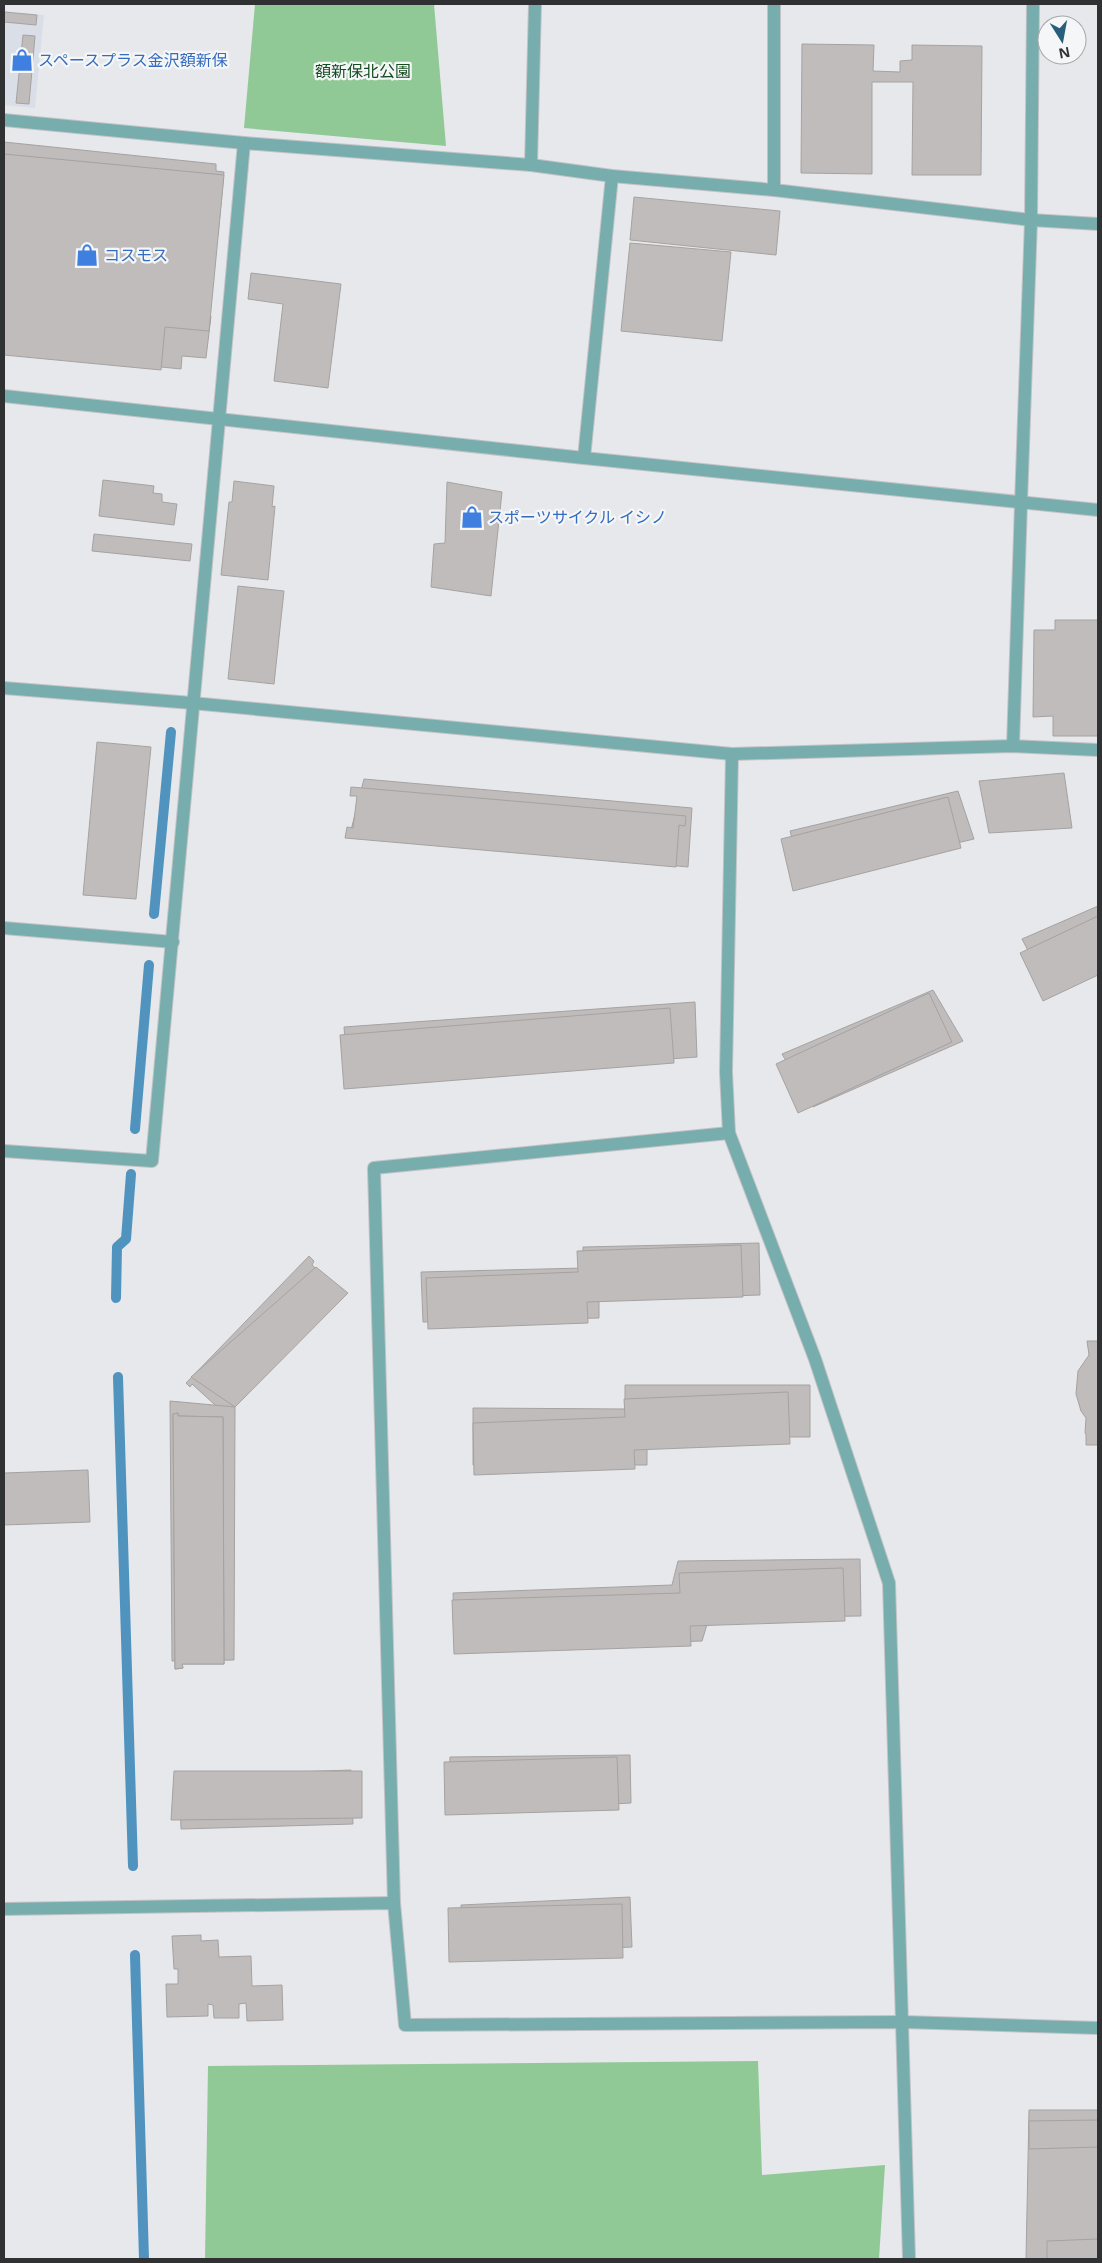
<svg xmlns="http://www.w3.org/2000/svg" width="1102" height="2263" viewBox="0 0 1102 2263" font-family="'Noto Sans','Noto Sans JP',sans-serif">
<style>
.built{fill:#d9dee7}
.green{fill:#90c995}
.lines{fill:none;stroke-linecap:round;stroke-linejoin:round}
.stream{stroke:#5193bf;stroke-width:10}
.building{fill:#c0bcbc;stroke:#a6a2a2}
.minor-casing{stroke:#c2c3c6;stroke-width:14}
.tertiary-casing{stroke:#c2c3c6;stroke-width:14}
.minor{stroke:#77adad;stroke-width:12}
.tertiary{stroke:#77adad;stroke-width:12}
.labels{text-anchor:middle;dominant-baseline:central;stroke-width:4.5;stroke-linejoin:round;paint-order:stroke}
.shop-label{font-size:16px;fill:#366cbe;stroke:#f4f6f8;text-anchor:start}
.park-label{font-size:16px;fill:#144c1f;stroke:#f4f6f8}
</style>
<rect width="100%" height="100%" fill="#e7e8eb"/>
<!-- built -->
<path class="built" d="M4,11L44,15L35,108L4,105Z"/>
<!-- green -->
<g class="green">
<path d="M255,4H434L446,146L244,128Z"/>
<path d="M758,2061L762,2175L885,2165L879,2259H205L208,2066Z"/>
</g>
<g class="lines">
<!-- stream -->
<g class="stream">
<path d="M154,914L171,732"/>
<path d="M135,1129L149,965"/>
<path d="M116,1298L117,1247L126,1239L131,1174"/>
<path d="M118,1377L133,1866"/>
<path d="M135,1955L144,2259"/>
</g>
</g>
<!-- building -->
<g class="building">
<path d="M4,12L37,15L36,25L4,22Z"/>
<path d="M23,35L35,36L29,104L16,103Z"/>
<path d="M802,44L874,45L873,71L900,72V61L912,60V45L982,46L981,175H912L913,82H872V174L801,173Z"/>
<path d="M4,142L216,164V171L224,172L218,235L195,233L187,313L211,316L206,358L182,356L181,369L4,351Z"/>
<path d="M4,154L224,175L209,331L165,327L161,370L4,355Z"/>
<path d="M634,197L780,211L776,255L630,240Z"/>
<path d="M630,243L731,252L722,341L621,331Z"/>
<path d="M251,273L341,284L328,388L274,381L283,304L248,299Z"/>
<path d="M103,480L154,486L153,493L162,494V502L177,504L174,525L99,516Z"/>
<path d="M234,481L274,486L272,507L275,506L268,580L221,575L229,502H232Z"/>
<path d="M447,482L502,492L491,596L431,587L434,544L445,543Z"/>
<path d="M94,534L192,544L190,561L92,551Z"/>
<path d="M238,586L284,591L274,684L228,679Z"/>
<path d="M1055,620H1098V736H1053V716L1033,717L1034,630H1055Z"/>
<path d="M97,742L151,747L136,899L83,895Z"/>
<path d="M1064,773L1072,828L989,833L979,781Z"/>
<path d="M364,779L692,808L688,867L350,834Z"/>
<path d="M351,787L686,816L685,826L679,825L676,867L345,838L347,827L353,828L357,796H350Z"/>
<path d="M958,791L974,839L804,879L790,831Z"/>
<path d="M948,797L961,848L793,891L781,839Z"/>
<path d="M1098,906V970L1049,991L1022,939Z"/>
<path d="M1098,916V975L1043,1001L1020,953Z"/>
<path d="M933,990L963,1041L813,1107L782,1054Z"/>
<path d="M929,993L952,1042L798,1113L776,1064Z"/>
<path d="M695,1002L697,1057L348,1082L344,1027Z"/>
<path d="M670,1008L674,1063L344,1089L340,1035Z"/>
<path d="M759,1243L760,1295L599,1300V1318L423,1322L421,1272L583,1268V1247Z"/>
<path d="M741,1245L743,1297L587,1302L588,1323L428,1329L426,1278L578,1272L577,1251Z"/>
<path d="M309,1256L314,1261L312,1265L342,1293L225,1414L192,1384L190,1387L186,1383Z"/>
<path d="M316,1267L348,1293L235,1407L191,1377Z"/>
<path d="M1087,1341H1098V1445H1086V1434L1085,1433L1086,1418L1081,1411L1076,1394L1078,1371L1089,1355Z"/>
<path d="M625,1385H810V1437H647V1465H473V1408L625,1409Z"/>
<path d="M788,1392L790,1444L634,1450L635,1469L474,1475L473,1423L625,1417L624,1399Z"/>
<path d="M170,1401L235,1407L234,1660L172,1661Z"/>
<path d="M178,1413V1416L223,1417L224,1664H182L183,1668L175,1669L173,1414Z"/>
<path d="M178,1413V1416L223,1417L224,1664H182L183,1668L175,1669L173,1414Z"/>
<path d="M88,1470L90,1522L4,1525V1473Z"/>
<path d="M860,1559L861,1616L709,1618L702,1641L455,1649L453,1593L672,1585L678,1561Z"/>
<path d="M843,1568L845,1621L690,1626L691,1646L454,1654L452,1600L680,1593L679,1573Z"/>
<path d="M630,1755L631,1803L448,1813L450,1757Z"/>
<path d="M617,1757L619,1810L445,1815L444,1762Z"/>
<path d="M351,1770L353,1824L181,1829L179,1776Z"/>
<path d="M174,1771H362V1818L171,1820Z"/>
<path d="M630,1897L632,1947L462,1956L461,1905Z"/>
<path d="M622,1904L623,1958L449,1962L448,1908Z"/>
<path d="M201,1935V1941L218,1940L219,1957L251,1956L252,1986L282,1985L283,2020L247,2021L246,2003L239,2004V2018H214L213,2005L208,2004V2016L167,2017L166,1984H178V1969H174L172,1936Z"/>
<path d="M1029,2110H1098V2259H1026Z"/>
<path d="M1098,2120V2147L1029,2149V2121Z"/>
<path d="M1098,2239V2259H1047V2241Z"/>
</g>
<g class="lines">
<defs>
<g id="minor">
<path d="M4,120L244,143L531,165L612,176L774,190L1031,220L1098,224"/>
<path d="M531,165L535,4"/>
<path d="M774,190V4"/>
<path d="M584,458L612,176"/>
<path d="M4,688L192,703L732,754L726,1072L729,1133L815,1359L889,1583L909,2259"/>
<path d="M1013,746L1021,503"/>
<path d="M732,754L1013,746L1098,750"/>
<path d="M4,928L173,942"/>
<path d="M4,1151L152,1161L244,143"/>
<path d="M394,1903L374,1168L729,1133"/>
<path d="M4,1909L394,1903L405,2025L903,2022L1098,2028"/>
</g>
<g id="tertiary">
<path d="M4,396L584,458L1098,510"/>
<path d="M1021,503L1031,220L1033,4"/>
</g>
</defs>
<!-- minor casing -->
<use href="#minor" class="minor-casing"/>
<!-- tertiary casing -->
<use href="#tertiary" class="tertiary-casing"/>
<!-- minor -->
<use href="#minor" class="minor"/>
<!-- tertiary -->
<use href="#tertiary" class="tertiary"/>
</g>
<!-- icons -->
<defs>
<symbol id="shop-bare" viewBox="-9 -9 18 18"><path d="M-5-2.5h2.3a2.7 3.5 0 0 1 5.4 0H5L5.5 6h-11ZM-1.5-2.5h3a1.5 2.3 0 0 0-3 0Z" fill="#3f7fe0" stroke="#f4f6f8" stroke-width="2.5" paint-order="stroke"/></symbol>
</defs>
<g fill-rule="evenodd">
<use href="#shop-bare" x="6" y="44" width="32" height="32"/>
<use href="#shop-bare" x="71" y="239" width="32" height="32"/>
<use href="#shop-bare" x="456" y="501" width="32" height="32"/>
</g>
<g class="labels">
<!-- shop labels -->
<g class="shop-label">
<text x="38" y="60">スペースプラス金沢額新保</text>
<text x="104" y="255">コスモス</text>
<text x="488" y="517">スポーツサイクル イシノ</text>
</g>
<!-- park labels -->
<g class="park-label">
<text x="363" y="71">額新保北公園</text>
</g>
</g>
<!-- border -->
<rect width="1102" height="2263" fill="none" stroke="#303132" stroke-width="10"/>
<!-- north arrow -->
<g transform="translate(1062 40) rotate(169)"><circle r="24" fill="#f4f6f8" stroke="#a6a7a9"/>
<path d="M0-4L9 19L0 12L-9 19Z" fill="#295e7a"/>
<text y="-8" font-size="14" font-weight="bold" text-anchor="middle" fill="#303132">N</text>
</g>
</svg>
